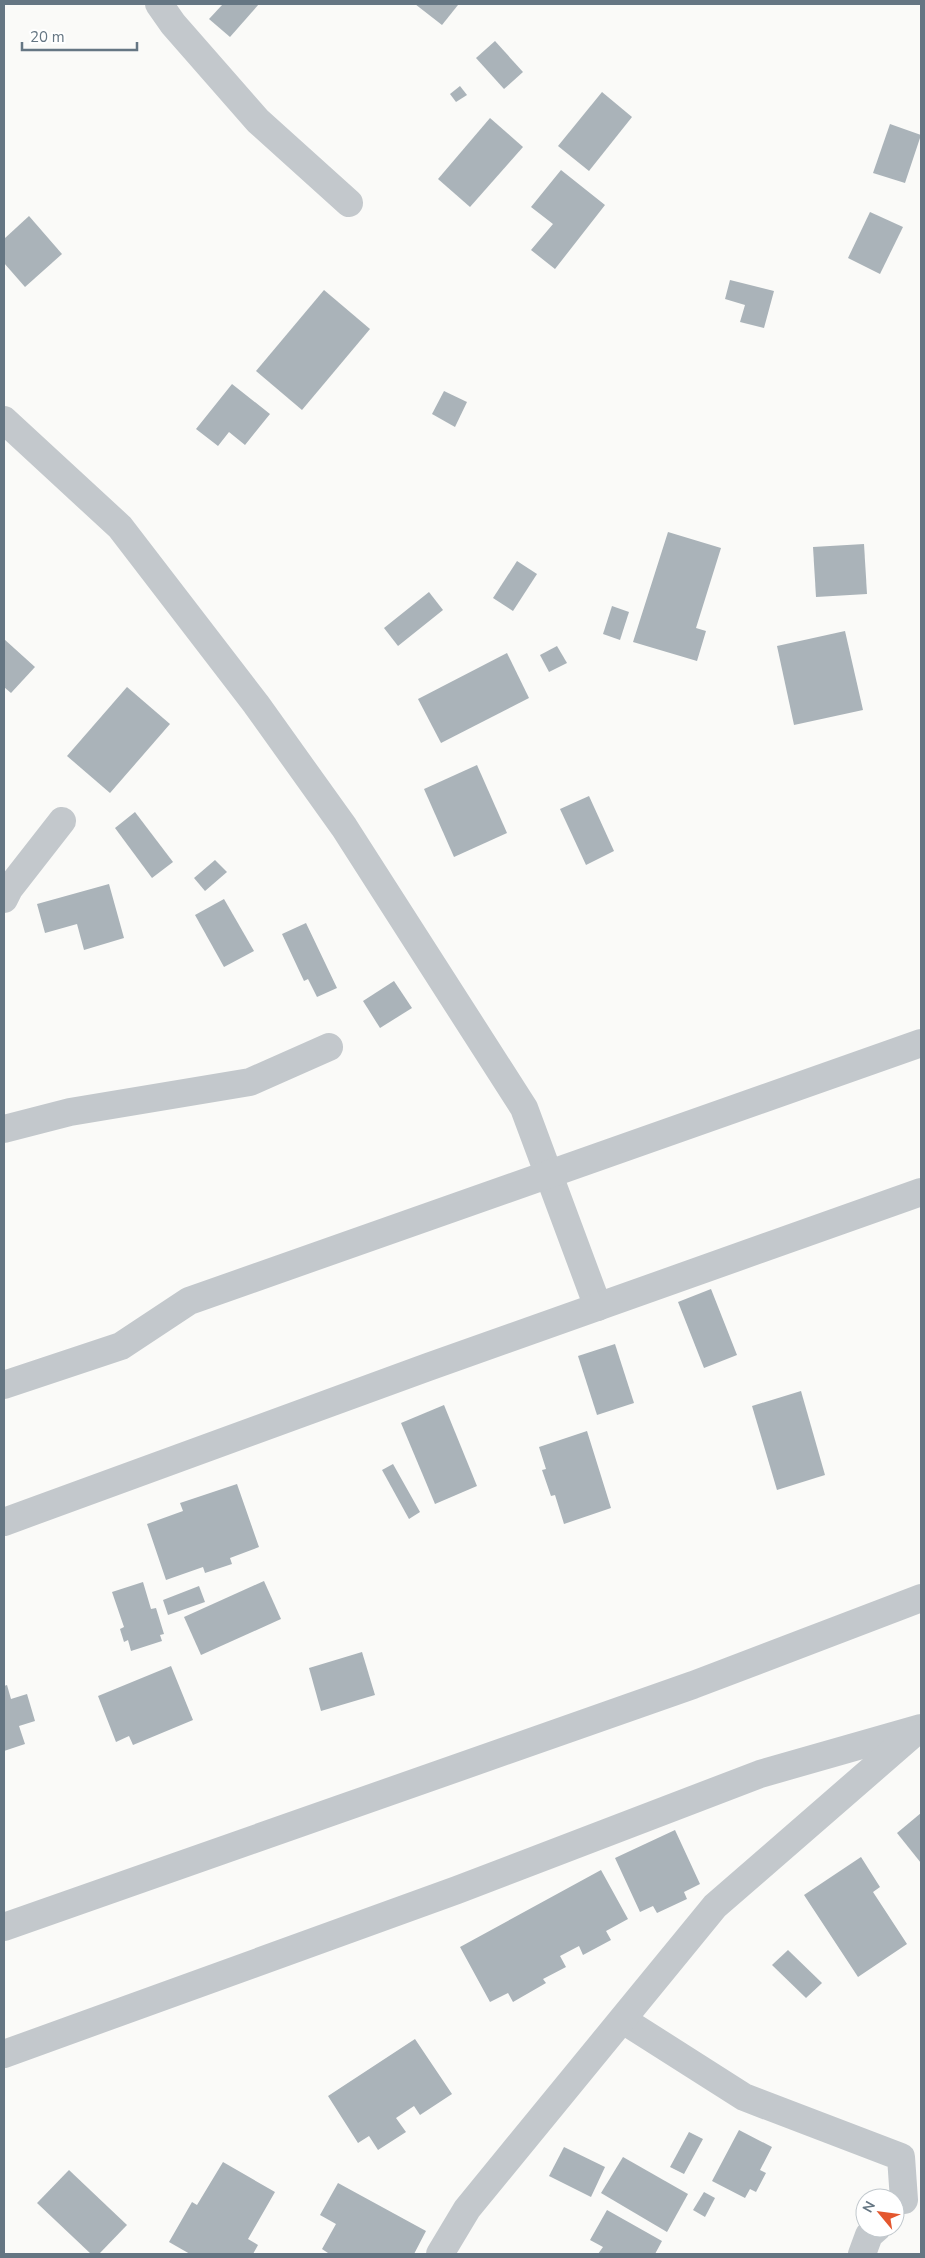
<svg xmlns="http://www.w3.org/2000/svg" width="925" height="2258" viewBox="0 0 925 2258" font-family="'Nunito Sans',sans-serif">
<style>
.building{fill:#aab3b9}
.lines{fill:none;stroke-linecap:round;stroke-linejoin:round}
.minor{stroke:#c3c8cc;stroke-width:28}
</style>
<rect width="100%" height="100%" fill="#fafaf8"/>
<!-- building -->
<g class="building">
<path d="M223,4H259L230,37L209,19Z"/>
<path d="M415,4H456L458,5L442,25Z"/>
<path d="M495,41L523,72L504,89L476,58Z"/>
<path d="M460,86L467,95L456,102L450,94Z"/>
<path d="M602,92L632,117L589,171L558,146Z"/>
<path d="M490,118L523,147L470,207L438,179Z"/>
<path d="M890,124L921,135L905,183L873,173Z"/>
<path d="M561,170L605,205L555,269L531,250L553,224L531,207Z"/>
<path d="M870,212L903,227L880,274L848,258Z"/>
<path d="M29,216L62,254L25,287L4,263V239Z"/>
<path d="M730,280L774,291L764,328L740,322L745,305L725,299Z"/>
<path d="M324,290L370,329L302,410L256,371Z"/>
<path d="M232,384L270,414L245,445L229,432L218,446L196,429Z"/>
<path d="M444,391L467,402L455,427L432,414Z"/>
<path d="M668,532L721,548L696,628L706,631L697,661L633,642Z"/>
<path d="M864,544L867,594L816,597L813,547Z"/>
<path d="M517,561L537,574L513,611L493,598Z"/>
<path d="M429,592L443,610L398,646L384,628Z"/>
<path d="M612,606L629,612L620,640L603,634Z"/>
<path d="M845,631L863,710L794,725L777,646Z"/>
<path d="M4,639L35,667L11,693L4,687Z"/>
<path d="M557,646L567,663L549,672L540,655Z"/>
<path d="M507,653L529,698L441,743L418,699Z"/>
<path d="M127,687L170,724L110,793L67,756Z"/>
<path d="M477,765L507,833L454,857L424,789Z"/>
<path d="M589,796L614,851L586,865L560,809Z"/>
<path d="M135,812L173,862L152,878L115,828Z"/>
<path d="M215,860L227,872L205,891L194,878Z"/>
<path d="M109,884L124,938L84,950L77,924L45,933L37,904Z"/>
<path d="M224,899L254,951L224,967L195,915Z"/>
<path d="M306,923L337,988L317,997L308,979L304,981L282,934Z"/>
<path d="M394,981L412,1008L380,1028L363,1001Z"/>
<path d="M711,1289L737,1355L704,1368L678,1302Z"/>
<path d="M615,1344L634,1403L597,1415L578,1356Z"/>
<path d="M801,1391L825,1475L777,1490L752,1406Z"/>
<path d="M444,1405L477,1486L435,1504L401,1423Z"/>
<path d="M587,1431L611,1508L564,1524L555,1495L551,1496L542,1470L546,1469L539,1447Z"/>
<path d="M393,1464L420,1512L409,1519L382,1470Z"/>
<path d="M237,1484L259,1547L230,1558L232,1564L205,1573L203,1567L166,1580L147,1524L183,1511L180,1503Z"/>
<path d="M264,1581L281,1619L201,1655L184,1617Z"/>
<path d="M143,1582L151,1609L156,1608L164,1634L160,1635L162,1641L131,1651L128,1640L124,1642L120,1629L124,1627L112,1592Z"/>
<path d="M199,1586L205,1602L168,1615L163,1600Z"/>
<path d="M362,1652L375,1695L321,1711L309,1668Z"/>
<path d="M171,1666L193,1720L133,1745L129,1736L116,1742L98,1696Z"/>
<path d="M7,1685L11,1699L27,1694L35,1721L19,1726L25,1744L4,1751V1686Z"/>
<path d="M921,1813V1863L897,1833Z"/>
<path d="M675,1830L700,1884L684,1892L687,1899L657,1913L653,1906L640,1912L615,1858Z"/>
<path d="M861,1857L880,1887L873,1892L907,1944L858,1977L804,1895Z"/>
<path d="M601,1870L628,1919L606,1931L611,1940L583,1955L579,1946L560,1956L566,1967L543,1979L546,1983L513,2002L508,1993L490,2002L460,1947Z"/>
<path d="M788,1950L822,1983L806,1998L772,1965Z"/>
<path d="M415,2039L452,2094L420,2115L414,2106L396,2118L406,2132L378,2150L369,2136L358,2143L328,2096Z"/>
<path d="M739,2130L772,2147L760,2170L766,2173L756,2192L750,2189L745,2198L712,2181Z"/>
<path d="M689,2132L703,2139L684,2174L670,2167Z"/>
<path d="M564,2147L605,2167L591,2197L549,2176Z"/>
<path d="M623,2157L688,2194L667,2232L601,2193Z"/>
<path d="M223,2162L275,2192L248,2239L258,2245L253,2254H190L169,2242L192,2202L197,2205Z"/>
<path d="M69,2170L127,2225L99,2254H91L37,2203Z"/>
<path d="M338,2183L426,2231L414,2254H327L328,2253L322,2249L336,2224L320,2215Z"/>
<path d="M704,2192L715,2198L705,2217L693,2210Z"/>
<path d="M607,2210L662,2241L655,2254H598L603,2247L590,2240Z"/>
</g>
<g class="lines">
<!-- minor -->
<g class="minor">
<path d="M159,4L173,24L258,121L349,203"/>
<path d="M4,420L120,527L256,704L344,827L524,1108L598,1307"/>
<path d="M4,899L9,889L62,821"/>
<path d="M4,1129L70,1112L250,1082L329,1047"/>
<path d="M4,1385L121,1346L189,1301L921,1043"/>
<path d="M4,1522L428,1367L921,1192"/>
<path d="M4,1927L693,1685L921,1598"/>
<path d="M623,2020L744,2097L901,2157L904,2200"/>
<path d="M4,2054L457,1890L760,1774L921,1728"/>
<path d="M440,2254L467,2209L715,1906L913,1734"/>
<path d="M862,2254L869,2235L877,2228"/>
</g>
</g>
<!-- border -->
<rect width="925" height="2258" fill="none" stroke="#657683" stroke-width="10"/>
<!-- north arrow -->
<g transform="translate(880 2213) rotate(299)"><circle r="24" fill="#ffffff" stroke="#c1c8cd"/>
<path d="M0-4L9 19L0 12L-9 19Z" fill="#e4572e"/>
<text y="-8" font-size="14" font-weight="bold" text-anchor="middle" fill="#657683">N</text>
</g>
<!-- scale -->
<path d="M22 42v8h115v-8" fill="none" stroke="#657683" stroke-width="2.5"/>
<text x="30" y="42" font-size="15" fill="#657683" stroke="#ffffff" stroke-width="4" paint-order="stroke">20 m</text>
</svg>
